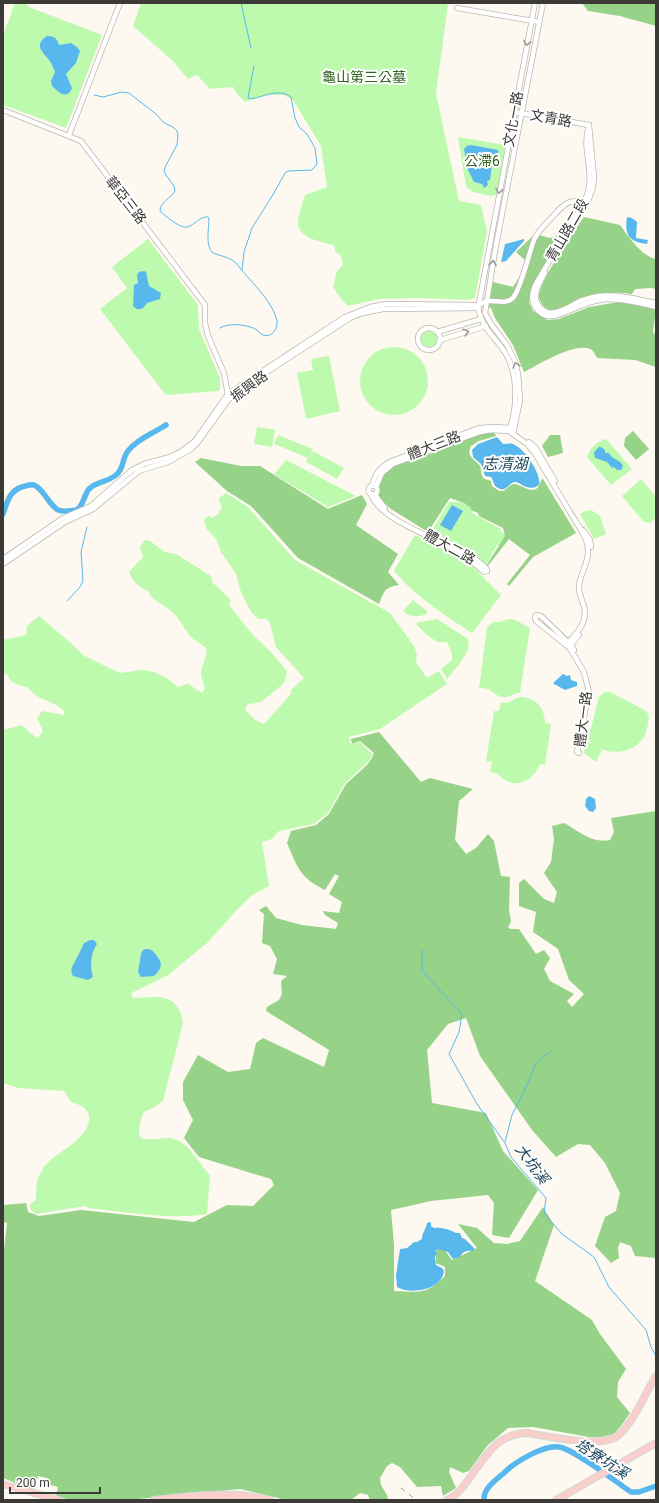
<svg xmlns="http://www.w3.org/2000/svg" width="659" height="1503" viewBox="0 0 659 1503" font-family="Roboto,'Noto Sans TC',sans-serif">
<style>
.green{fill:#befaae}
.forest{fill:#96d287}
.water{fill:#58b8ee}
.lines{fill:none;stroke-linecap:round;stroke-linejoin:round}
.stream{stroke:#58b8ee;stroke-width:1}
.river{stroke:#58b8ee;stroke-width:5.5}
.tertiary-casing{stroke:#bbb7ae;stroke-width:6}
.primary-casing{stroke:#d8d8d7;stroke-width:8}
.tertiary{stroke:#fff;stroke-width:4.5}
.primary{stroke:#facec9;stroke-width:5.5}
.rail{stroke:#9d9b94;stroke-width:1;stroke-dasharray:5 5;stroke-linecap:butt}
.oneway{stroke:#9d9c9a}
.labels{text-anchor:middle;dominant-baseline:central;stroke-width:4;stroke-linejoin:round;paint-order:stroke}
.park-label{font-size:14px;fill:#2e651d;stroke:#fff}
.street-label{font-size:14px;fill:#3b3a36;stroke:#fff}
.water-label{font-size:15px;font-style:italic;fill:#163f55;stroke:#fff}
</style>
<rect width="100%" height="100%" fill="#fdf9f0"/>
<!-- green -->
<g class="green">
<path d="M15,3H25L29,7L102,35L66,128L3,105V35Z"/>
<path d="M141,3H448L436,94L459,201L481,205L487,231L475,298L468,300L419,298L379,299L348,306L340,298L333,287L337,271L343,265L341,256L335,251L334,245C323,243 298,238 298,223C298,214 303,203 305,195L327,187L321,146L293,100L284,95H267L245,102L237,94L233,87L210,89L197,75L188,79L173,61L133,26Z"/>
<path d="M458,137L505,145L497,194L493,196C483,194 472,194 466,186Z"/>
<path d="M148,239L198,305L199,329L220,378V390L218,391L167,395L164,393L100,309L127,288L112,267Z"/>
<circle cx="429" cy="339" r="8"/>
<circle cx="394" cy="381" r="34"/>
<path d="M329,356L340,411L306,419L297,373L313,370L311,359Z"/>
<path d="M257,427L275,430L272,447L254,444Z"/>
<path d="M278,435L313,449L309,457L313,451L344,468L337,479L306,462L308,458L274,444Z"/>
<path d="M606,439L632,469L611,485L587,457C589,449 598,440 606,439Z"/>
<path d="M286,460L356,496L328,507L274,474Z"/>
<path d="M641,479L656,497V518L650,523L644,522L622,496Z"/>
<path d="M226,493L248,507L295,560L390,613L414,646L417,655L416,662L427,678L439,671L447,684L380,729L349,737L351,745L360,742L373,755L366,764L345,783L328,813L314,824L279,831L272,839L262,842L269,886L251,896L233,914L208,942L168,975L131,993L133,998C145,998 165,994 174,1003C180,1008 182,1017 183,1023L163,1101L153,1108L144,1112C140,1120 137,1131 141,1138C151,1141 159,1138 169,1138C188,1139 198,1163 210,1175L207,1214C169,1220 127,1212 88,1208L85,1206L36,1214L31,1210L30,1204L36,1200C36,1192 36,1182 39,1176C47,1157 67,1151 79,1138C94,1123 93,1107 71,1102L64,1091L18,1088L3,1083V730L21,725C27,729 31,735 38,738L43,731L37,718L42,711L64,715V711C56,703 47,702 37,696C34,694 31,691 28,688C21,684 10,685 8,675L3,673V640L26,635L27,626L39,616L72,644L83,655L111,669L120,673L142,670L154,672L165,677L178,687L188,684L202,693L205,688C196,666 205,669 207,649C202,644 195,641 190,636C183,628 181,619 171,611C162,603 154,603 148,591C138,587 133,582 129,572L143,557L140,547L145,540L150,541L165,552L176,554L211,576L212,582L231,600L229,605L252,634L271,652L287,671L284,683L276,690L261,702L248,704L245,709L255,720L264,724L291,694V690L304,678L276,647L270,623L267,619H258L251,612L241,592L236,574L221,552L216,539L206,528L204,519L208,516L213,518L219,513L222,507L218,499Z"/>
<path d="M449,502C459,501 467,502 473,511L472,513L501,529L500,531L506,535L500,546L497,545L486,565L471,551L431,532Z"/>
<path d="M591,510L600,516L606,534L594,539L580,514L585,511Z"/>
<path d="M415,535L434,543L465,559L501,595L472,633C444,615 416,597 394,571Z"/>
<path d="M413,600L427,611V614C417,617 410,618 403,611Z"/>
<path d="M437,619L468,639C472,653 455,669 447,679L441,669L452,660V653L447,642H437L426,634L416,624L419,622Z"/>
<path d="M509,619C518,618 522,626 530,627L520,693C514,692 509,699 502,697C498,697 495,693 491,691C488,688 483,688 479,688L487,627L493,622H500Z"/>
<path d="M605,692H610L614,694L646,711L649,716C648,725 647,735 640,742C630,754 606,755 594,745C592,743 590,741 588,739L599,697Z"/>
<path d="M519,697C535,697 545,707 545,723L551,724L545,765L540,764C535,777 521,788 507,781C499,777 500,773 490,772L492,762L486,761L494,711H499L501,702L507,703Z"/>
<path d="M587,741L602,750L596,762L586,755L584,752Z"/>
</g>
<!-- forest -->
<g class="forest">
<path d="M582,3H656V26L620,16L588,11Z"/>
<path d="M584,217L620,225C628,236 642,257 656,259V289L651,288L635,289L632,294C613,291 594,294 575,301C569,304 562,309 556,311C552,311 548,310 545,308C542,305 540,301 539,297C538,283 574,231 584,217Z"/>
<path d="M535,234L550,238L563,234L531,289L529,302L533,311L547,320L559,319L589,307L613,303L627,302L656,309L653,332L656,335V367L635,360L597,358C596,356 594,352 592,350C577,340 538,365 524,372L513,345L495,318L491,308L488,307L493,282L513,287L528,263L516,252Z"/>
<path d="M633,431L649,449L636,460L624,446L625,438Z"/>
<path d="M494,432L496,436L479,441L471,446L469,453C473,461 477,461 480,466C482,470 480,476 485,479C487,480 489,480 491,481L492,486C507,498 505,485 514,484C523,484 536,500 541,480L543,479L576,533L533,557L509,586L507,584L530,555L509,539L487,567L486,566L505,536L503,528L479,516L478,513L471,510V508L464,503L450,498L428,532L391,509L379,498C378,491 377,481 382,475C394,462 415,459 430,454C452,446 471,435 494,432Z"/>
<path d="M550,435H560L563,453L548,457L542,446Z"/>
<path d="M201,458L241,466H260L328,509L362,495L367,504L356,525L398,554L388,572L399,585C384,587 384,592 379,604L298,558L251,506L227,491L195,462Z"/>
<path d="M379,732L421,782L430,778L473,789L459,801L455,840L466,854L476,848L488,834L494,841L501,876L510,877L509,909L511,922L508,927L510,929H519L536,954L544,950L550,958L544,969L550,981L574,994L567,1001L572,1007L584,994L569,980L558,949L533,932L536,912L519,906V883L524,879L544,899L554,903L557,892L544,873L551,862L554,839L552,826L564,823C579,831 592,844 610,840L614,832L611,818L656,811V1258L635,1256L631,1246L620,1242L618,1248L619,1258L611,1263L595,1246L605,1217L616,1211L620,1193L605,1163L590,1145L578,1144L556,1157L532,1130L480,1056L466,1018L448,1024L427,1050L432,1103L486,1113L503,1151L538,1190L509,1238L492,1235L494,1203L488,1195L431,1201L391,1210L394,1245V1291C420,1292 426,1295 445,1276V1267L436,1263V1248L444,1249L452,1260L477,1248L458,1224L477,1228L494,1243L507,1244L520,1241L543,1207L554,1225L535,1281L592,1320L600,1334L626,1369L618,1382L617,1397L630,1413L621,1426L614,1434L601,1437H589L533,1427L508,1428L487,1446L469,1471L463,1473L450,1467L449,1472L456,1488L443,1496L441,1486L417,1487L400,1467L392,1463L387,1466L380,1478L381,1485L388,1497L387,1500H370L368,1495L360,1493L351,1500H286L240,1489L128,1500H70L56,1496L58,1487L50,1485L47,1478L38,1476L34,1490L3,1478V1259L7,1223L3,1222V1205L26,1203L28,1212L39,1216L81,1210L194,1222L227,1205L253,1206L274,1185L271,1179L199,1157L184,1138L193,1120L183,1100V1082L198,1055L228,1072L250,1069L256,1043L263,1038L324,1067L329,1050L266,1011L267,1007L279,1000L282,994L281,981L287,976L273,974L277,959L270,946L262,943L264,914L259,910L266,906L276,918L302,925L336,929L338,923L325,915L323,911L339,913L342,902L329,894L339,876L335,874L325,890C299,877 298,868 287,843L291,831L316,825L329,814L346,784L367,765L372,758L374,753L360,741L352,744L351,739Z"/>
</g>
<!-- water -->
<g class="water">
<path d="M47,36C54,36 57,38 59,45L71,43L77,47L80,51L76,63L66,74L72,88C67,100 59,93 52,86L51,81L55,72C53,68 52,63 49,60C43,52 33,45 47,36Z"/>
<path d="M471,145L498,150L499,155L492,165L490,180L487,181L488,185L484,188L482,184L474,182L468,170L464,149L467,146Z"/>
<path d="M627,217L632,218L637,222L636,238L648,240L647,244C630,242 624,236 627,217Z"/>
<path d="M524,239V241L506,261L501,262L505,244Z"/>
<path d="M144,271L146,272L149,286L161,293L160,299L147,303C144,308 142,310 137,309L133,306L134,287V285L138,283L137,275L139,272Z"/>
<path d="M497,437L503,444C507,444 510,443 513,444C524,448 542,474 539,485C526,494 519,478 512,483C507,486 505,492 498,488C493,486 494,481 491,477L485,476L481,464L473,457L472,450L478,444Z"/>
<path d="M599,447H601L605,450V453H609C612,460 620,459 623,466L621,470H617L614,467L612,468L607,462L595,458L594,452Z"/>
<path d="M452,505L463,511L451,531L440,525Z"/>
<path d="M563,674L567,676L570,675L571,680L577,682V686L565,690L554,684L553,683Z"/>
<path d="M589,796L595,799L596,808L593,812L589,811L585,806L586,799Z"/>
<path d="M90,940H94L97,944C90,955 90,966 93,977L88,980L73,976C71,973 71,970 72,967C76,959 80,952 84,943Z"/>
<path d="M146,949C152,949 153,951 156,955C164,964 161,969 154,976L141,977L138,972L141,954L143,950Z"/>
<path d="M431,1222V1226L434,1228C442,1227 450,1230 456,1233H460L462,1238L465,1239L475,1249L473,1251C467,1250 463,1251 460,1257L453,1259L448,1252L438,1249L435,1251L437,1253L435,1257L436,1265L442,1268L444,1271C442,1290 410,1295 397,1287L396,1275L400,1249L407,1248L414,1242H417L422,1239C422,1233 426,1229 427,1223Z"/>
</g>
<g class="lines">
<!-- stream -->
<g class="stream">
<path d="M241,3L251,48"/>
<path d="M94,95L103,97L122,92L129,93L156,114L164,123L173,127L177,131L178,135L177,145L166,165L164,171L166,175L174,186L175,191C171,198 160,202 160,211C165,216 181,229 187,227C195,225 200,216 208,217L209,219C209,229 204,251 216,254C224,257 229,257 236,263C248,279 273,301 277,321C278,329 272,338 263,335C259,333 257,329 253,328C243,324 228,323 220,328"/>
<path d="M242,270L244,252L252,228L274,193L285,173L288,171L312,170L317,164L315,148L307,134L299,127L295,118L291,97C276,86 258,101 248,98L254,66"/>
<path d="M67,601L80,587L83,581L81,552L87,527"/>
<path d="M422,950V971L462,1014L459,1032L449,1054L477,1104L505,1143L511,1157L546,1198L544,1213L562,1234L594,1257L609,1287L646,1330L651,1347L656,1356"/>
<path d="M505,1142L512,1115L526,1087L536,1063L551,1051"/>
</g>
<!-- river -->
<g class="river">
<path d="M3,514C7,503 9,491 22,487C25,486 30,484 34,485C44,489 48,504 58,510C63,512 71,511 77,510C84,504 84,495 89,489C97,481 108,482 116,475C124,469 122,458 128,451C137,439 154,433 166,425"/>
<path d="M484,1500C483,1488 497,1479 505,1472C515,1462 545,1444 559,1447C574,1449 616,1482 631,1492H639L656,1486"/>
</g>
<defs>
<g id="tertiary">
<path d="M535,3L478,309C480,315 482,321 485,326C490,334 497,341 502,348C519,371 518,406 509,431L527,444L534,452C546,472 558,492 570,512C576,523 588,537 588,550C589,564 579,574 579,588C579,595 582,600 584,606C588,623 577,633 566,645L569,647L584,672L589,692L577,752L579,753"/>
<path d="M457,8L539,22"/>
<path d="M3,110L81,141L205,305V323L208,336L224,373L228,395"/>
<path d="M514,112L589,125"/>
<path d="M589,125C580,152 599,176 583,204L537,282C532,291 530,299 536,308C547,325 566,311 580,306C589,302 598,300 607,299C623,299 640,303 656,307"/>
<path d="M69,135L120,3"/>
<path d="M589,199L593,187L594,177L589,125"/>
<path d="M545,272C540,282 531,295 539,306C550,321 568,307 580,301C586,299 592,297 598,296C618,294 637,299 656,303"/>
<circle cx="429" cy="339" r="11"/>
<path d="M437,332L481,319"/>
<path d="M440,340L486,326"/>
<path d="M513,434L520,400L518,374L515,361L507,345L491,324L485,313L496,245L543,3"/>
<path d="M529,442L535,447L555,481"/>
<circle cx="373" cy="490" r="4.5"/>
<path d="M372,486C375,473 380,467 392,461L479,428L494,427L510,428"/>
<path d="M376,487L382,473L393,464L480,432L491,430L509,431"/>
<path d="M371,494C380,521 438,538 460,552C469,558 476,565 484,572L487,571"/>
<path d="M375,494L378,499L385,508"/>
<path d="M583,530L590,540L591,547"/>
<path d="M473,557L486,568L487,571"/>
<path d="M3,559L63,518L91,506L132,470L144,464L170,457L182,451L195,441L228,394L345,317L370,307L386,304L478,305C481,304 484,302 486,301C496,300 505,305 513,298C521,289 529,253 534,240C538,230 548,222 555,214C563,205 571,197 583,204L584,207"/>
<path d="M3,564L65,522L93,509L139,471L168,462L191,449L198,442L229,399L259,377L350,318L363,313L383,309L479,308"/>
<path d="M566,645L536,621L535,617L536,615L541,616L569,643"/>
<path d="M574,650L571,645L579,635"/>
</g>
<g id="primary">
<path d="M3,1484L59,1500"/>
<path d="M154,1500C192,1496 232,1490 270,1500"/>
<path d="M207,1500L234,1498"/>
<path d="M447,1500C454,1497 460,1491 465,1484C484,1461 493,1434 527,1433C549,1436 603,1450 620,1434C636,1418 644,1395 656,1376"/>
<path d="M556,1500L656,1443"/>
</g>
</defs>
<!-- tertiary casing -->
<use href="#tertiary" class="tertiary-casing"/>
<!-- primary casing -->
<use href="#primary" class="primary-casing"/>
<!-- tertiary -->
<use href="#tertiary" class="tertiary"/>
<!-- primary -->
<use href="#primary" class="primary"/>
<!-- rail -->
<path class="rail" d="M401,1488L416,1500"/>
</g>
<!-- one-way arrows -->
<defs><path id="oneway-chevron" d="M-2-3.5L2.5 0L-2 3.5" fill="none" stroke-width="1.6" stroke-linecap="round" stroke-linejoin="round"/></defs>
<g class="oneway">
<use href="#oneway-chevron" transform="translate(527 43) rotate(101)"/>
<use href="#oneway-chevron" transform="translate(499 191) rotate(101)"/>
<use href="#oneway-chevron" transform="translate(493 263) rotate(-80)"/>
<use href="#oneway-chevron" transform="translate(466 332) rotate(-17)"/>
<use href="#oneway-chevron" transform="translate(516 365) rotate(-107)"/>
</g>
<g class="labels">
<!-- park labels -->
<g class="park-label">
<text x="364" y="77">龜山第三公墓</text>
<text x="482" y="161">公滯6</text>
</g>
<!-- street labels -->
<g class="street-label">
<text transform="translate(551 118) rotate(10)">文青路</text>
<text transform="translate(513 119) rotate(-80)">文化一路</text>
<text transform="translate(126 200) rotate(52)">華亞三路</text>
<text transform="translate(567 230) rotate(-60)">青山路二段</text>
<text transform="translate(249 386) rotate(-36)">振興路</text>
<text transform="translate(434 445) rotate(-21)">體大三路</text>
<text transform="translate(450 547) rotate(29)">體大二路</text>
<text transform="translate(583 719) rotate(-83)">體大一路</text>
</g>
<!-- water labels -->
<g class="water-label">
<text x="505" y="464">志清湖</text>
<text transform="translate(532 1164) rotate(53)">大坑溪</text>
<text transform="translate(602 1459) rotate(33)">塔寮坑溪</text>
</g>
</g>
<!-- border -->
<rect width="659" height="1503" fill="none" stroke="#3b3a36" stroke-width="8"/>
<!-- scale -->
<path d="M10 1487v6h90v-6" fill="none" stroke="#3b3a36" stroke-width="2"/>
<text x="16" y="1487" font-size="12" fill="#3b3a36" stroke="#ffffff" stroke-width="3" paint-order="stroke">200 m</text>
</svg>
